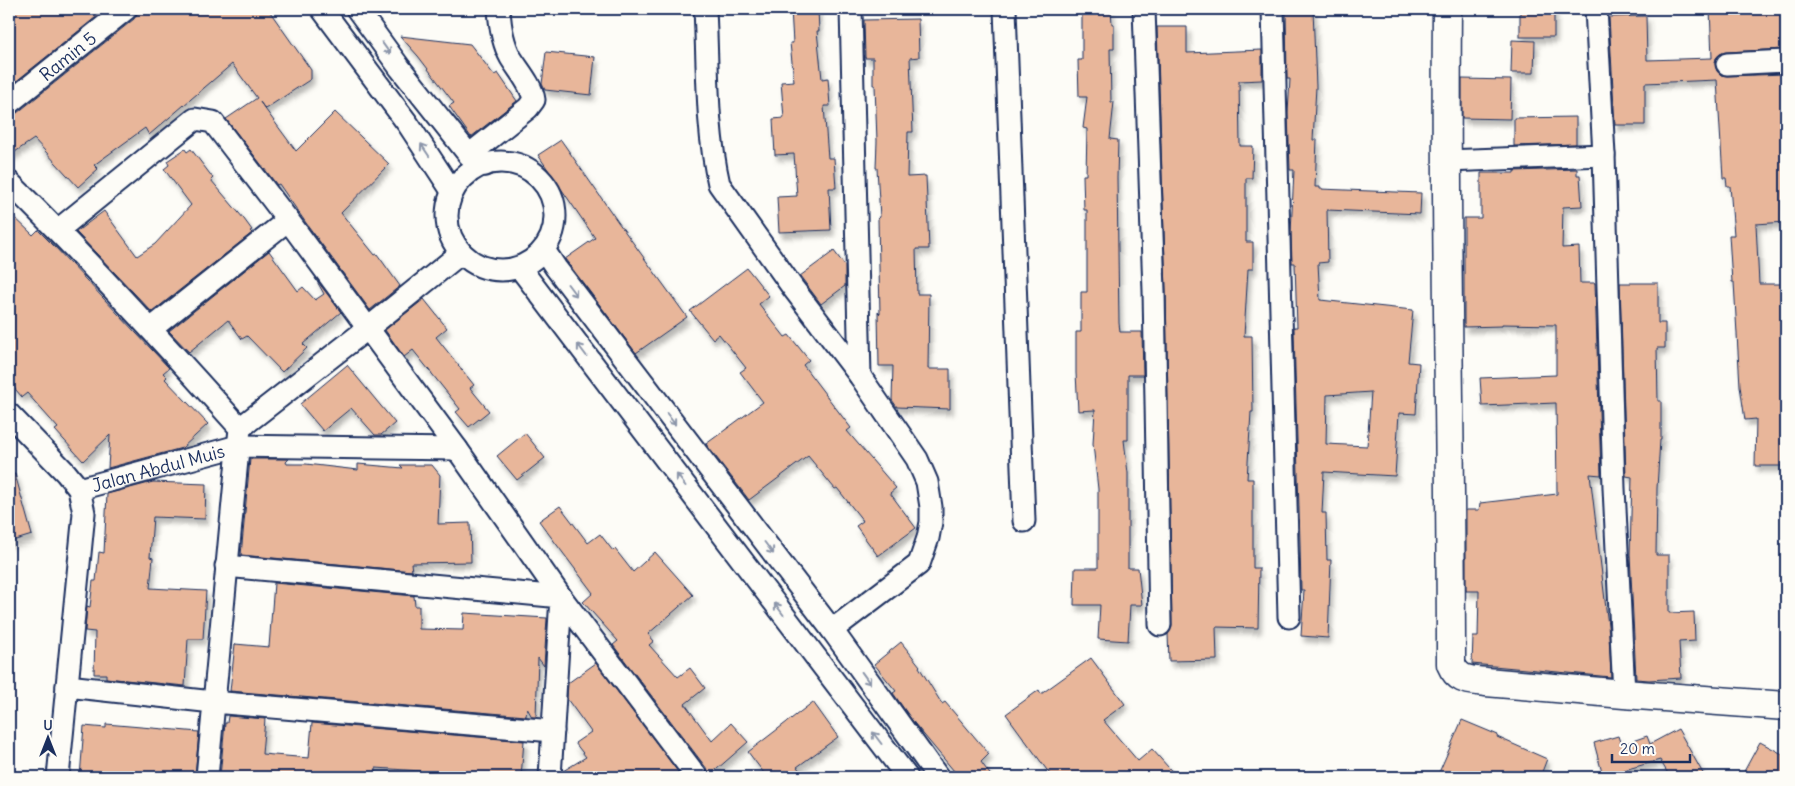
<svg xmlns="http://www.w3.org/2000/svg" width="1795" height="786" viewBox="0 0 1795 786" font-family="Delius,sans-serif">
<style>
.building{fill:#e8b69a;stroke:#1b2f5e;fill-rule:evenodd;filter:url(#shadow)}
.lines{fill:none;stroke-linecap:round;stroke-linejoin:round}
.street-casing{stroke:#1b2f5e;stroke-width:25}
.secondary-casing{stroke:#1b2f5e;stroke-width:31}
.street{stroke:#fdfcf7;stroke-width:21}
.secondary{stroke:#fdfcf7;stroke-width:28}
.oneway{stroke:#8c96aa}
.labels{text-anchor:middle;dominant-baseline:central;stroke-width:5;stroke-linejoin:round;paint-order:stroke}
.street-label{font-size:18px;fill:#1b2f5e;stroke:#fdfcf7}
</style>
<defs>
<filter id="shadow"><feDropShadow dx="3" dy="5.5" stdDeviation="2.5" flood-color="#0004"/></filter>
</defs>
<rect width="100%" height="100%" fill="#fdfcf7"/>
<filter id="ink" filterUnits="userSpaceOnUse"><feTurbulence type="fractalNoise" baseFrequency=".02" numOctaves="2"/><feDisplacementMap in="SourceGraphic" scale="10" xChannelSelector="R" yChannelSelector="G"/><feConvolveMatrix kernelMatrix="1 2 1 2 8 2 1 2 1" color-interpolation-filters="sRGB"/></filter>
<g filter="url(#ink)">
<!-- building -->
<g class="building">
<path d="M9,9H106L9,87Z"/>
<path d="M138,9H268L311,70V79L265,109L260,102L296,151L335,112L389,164L341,213L375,255L377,254L400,286L370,310L306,223L279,184L277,185L226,119L257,98L232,64L149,135L145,128L94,165L98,169L78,187L34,139L9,156V115L17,113L134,19L137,14Z"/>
<path d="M791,9H818L819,31H817L822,79L828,78L830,106H824L828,158H834L836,188H829L831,230L779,232L777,197L797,196L794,154L775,155L773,119L784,118L781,82L794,81L790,43H793Z"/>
<path d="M1082,9H1111L1112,24H1114V49H1110L1111,102H1114L1110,139L1118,140L1117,178L1119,323L1120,332H1142L1143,375H1128V440H1124L1128,473V568H1138L1142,605H1130L1128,641L1098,639L1100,605H1074L1075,568H1098V489L1093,444L1095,410L1078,411L1076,373V332H1081V292H1087V210H1084L1083,175H1086L1087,129L1083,128L1087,97H1079L1078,60H1082Z"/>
<path d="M1286,9H1313L1316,87L1313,140H1317L1315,187H1320V189L1421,193L1420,214L1327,210L1328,262L1318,263L1320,300L1413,310L1408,362L1419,363L1416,414L1399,413L1395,476L1324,472L1322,513H1326L1327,560H1331L1328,638L1301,636L1304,590H1301L1300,543L1295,370L1294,327H1297L1295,263H1292L1291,233L1294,170H1290L1288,113L1290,79H1287ZM1371,392L1367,446L1326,444L1327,395Z"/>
<rect x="1520" y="9" width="34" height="28"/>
<path d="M1710,9H1786V49L1726,52L1720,54L1716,58L1715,64L1717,71L1721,75L1727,76L1786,74V222L1756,224L1759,284H1786V466H1755L1756,419L1745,420L1740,386L1734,282H1732L1729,235H1734L1730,186H1727L1726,178H1723L1717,80L1645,83V125H1615L1609,17L1646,16L1647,60L1712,58Z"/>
<path d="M918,19L919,57L910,58L913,132H908L907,177L926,176L929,249H916L917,294H929L928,369H950V409L897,407L892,400L893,366H879L878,312L880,314L878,219L880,217L877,168H876L877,141L875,85H873V58H865L864,20Z"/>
<path d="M1157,27H1187V53L1262,50V80L1239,81L1240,146H1253L1252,178H1246V242H1253V269H1248L1244,336H1252L1253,412H1251L1247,479H1253V568H1259L1258,628L1216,627L1217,660L1169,661L1168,634L1172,625L1166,291Z"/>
<path d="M400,36L470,44L494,75L498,73L517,101L471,137L449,106L454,103L418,56Z"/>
<path d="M1512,40L1535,41L1534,73H1511Z"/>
<path d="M546,52L595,57L591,95L545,90L542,84Z"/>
<path d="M1462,79L1511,80L1510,119L1462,118Z"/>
<path d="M1576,117V144L1514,146V118Z"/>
<path d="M561,140L618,222L687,317L636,353L565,259L595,238L538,155Z"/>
<path d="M185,149L187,152L191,149L213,178L211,180L244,219L252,230L250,231L252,233L152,312L76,232L104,211L137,256L155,244L191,205L164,169L169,165L167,161Z"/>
<path d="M1577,169V175H1580L1582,206L1563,207L1562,248L1579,247L1580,283H1595L1601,475L1590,474L1609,634L1611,677L1472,664L1473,637H1478L1479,591H1466V510H1479L1480,503L1557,494L1556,403L1482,406L1480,378L1556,375V325L1502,324V326L1464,327V218H1481V173H1514V171Z"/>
<path d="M9,212L33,235L38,230L55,247L169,368L163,373L167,377L165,379L208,424L182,448L108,468L110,435L83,461L55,430L58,428L27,393L22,397L9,382Z"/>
<path d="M269,251L298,291L303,287L315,300L324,294L315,278L341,312L303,344L307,348L282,372L247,336L242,339L228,320L189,352L169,331Z"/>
<path d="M834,251L845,266V286L821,304L800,276Z"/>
<path d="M747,268L769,296L759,304L785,337L789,335L809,360L803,365L851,428L847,431L896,488L890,493L916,528L878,556L856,526L863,521L837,488L835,489L808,456L749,500L706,444L763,402L740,372L746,368L719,334L713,339L690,311Z"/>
<path d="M1620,283H1658V323H1665V348H1657L1658,401H1661V440H1660L1657,488L1656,555H1669V613L1694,612L1695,641L1679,642L1681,678L1649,680L1636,679L1630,554L1632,477L1626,476Z"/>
<path d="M424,299L447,328L436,337L474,385L470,388L489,411L469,427L456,412L460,409L413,350L404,357L385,330Z"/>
<path d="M347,365L395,423L381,435H375L351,408L323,431L300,404Z"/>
<path d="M525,433L545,458L517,480L497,456Z"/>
<path d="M250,459H289L286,462L287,464H306L358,470V464L403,468L400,465H432L440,475L438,524L470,523L471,562L411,563L412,571L241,555Z"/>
<path d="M15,474L32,535L9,542V475Z"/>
<path d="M153,482L206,484L205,519L153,517L150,557L153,558L150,588L206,591L203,639H188L185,686L106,678V674H94L95,632L85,631L87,606L90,607L93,581H96L99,552L104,553L107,494Z"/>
<path d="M560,506L588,543L600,534L613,551L615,549L633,572L655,552L693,595L648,634L654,641L649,645L678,677L690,668L705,688L685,704L712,741L731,723L748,742L709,776L707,769L613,645L618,641L583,602L593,593L539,521Z"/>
<path d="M274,583L414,596L415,606H419V629L463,630L464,613L547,618L544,666L538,658L536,717H532L527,708L526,716L230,691L235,644L269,647Z"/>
<path d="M901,642L920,666L919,667L942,704L945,702L989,754L981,762L992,777H959L914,723L893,693L896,691L874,664Z"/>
<path d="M1091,658L1125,704L1103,720L1138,761L1152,749L1177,777H1052L1006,714L1039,690L1041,694Z"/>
<path d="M596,663L682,777H563V771L586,757L575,743L591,732L567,699L568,683Z"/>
<path d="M813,702L838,737L797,767L805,777H767L748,752Z"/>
<path d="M228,716L265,719L262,754L309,758L312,723L524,741L521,777H420L421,771L376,768V776L220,777L225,723H227Z"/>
<path d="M1462,720L1498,735L1497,737L1547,759L1540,777H1437Z"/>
<path d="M106,724L199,732L195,777H80L84,726L106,728Z"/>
<path d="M1678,729L1705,777H1670L1660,760L1603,776L1594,743L1618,736L1621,745L1647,736L1650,744Z"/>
<path d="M1760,742L1786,756V777H1741Z"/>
</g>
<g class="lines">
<defs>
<g id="street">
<path d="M322,9L408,124L452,191"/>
<path d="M357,9L400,68L469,155L485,165"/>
<path d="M705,9C708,66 706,128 719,184L793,288L860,376L917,459L927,482L931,507V522L928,538L919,564L832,630"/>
<path d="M851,9L860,376"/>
<path d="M1005,9L1024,521"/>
<path d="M1144,9L1154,291L1160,625"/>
<path d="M1273,9L1289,617"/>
<path d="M1596,9L1604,155L1614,488L1624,694"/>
<path d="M1727,64L1786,61"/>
<path id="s1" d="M9,103L126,9"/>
<path d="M469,155L528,108L534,100C532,85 519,71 511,58C503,44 500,26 499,9"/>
<path d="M1446,161L1604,155"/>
<circle cx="501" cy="216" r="54"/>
<path d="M9,182C89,261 165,344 240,428L207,777"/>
<path d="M58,230L195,119L213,122L288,220L457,449L561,597L697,777"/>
<path d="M544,250L556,268L832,630L938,777"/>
<path d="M520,268L907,777"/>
<path d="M151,329L288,220"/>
<path d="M9,414L66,473L79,489L84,513L58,777"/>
<path d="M240,428L367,329L461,253"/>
<path id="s2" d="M79,489L238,446L457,449"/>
<path d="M226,566L561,597L550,777"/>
<path d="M67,686L213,702L553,731"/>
</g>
<path id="secondary" d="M1447,9C1445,227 1451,446 1451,664C1458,681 1469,680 1486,682L1624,694L1786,706"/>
</defs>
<!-- street casing -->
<use href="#street" class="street-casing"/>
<!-- secondary casing -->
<use href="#secondary" class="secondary-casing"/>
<!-- street -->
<use href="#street" class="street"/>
<!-- secondary -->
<use href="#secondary" class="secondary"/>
</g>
<!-- one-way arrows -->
<defs><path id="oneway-shaft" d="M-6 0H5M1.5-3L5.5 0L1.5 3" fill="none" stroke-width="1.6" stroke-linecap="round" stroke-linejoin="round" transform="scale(1.25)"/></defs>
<g class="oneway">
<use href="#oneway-shaft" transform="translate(386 48) rotate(54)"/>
<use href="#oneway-shaft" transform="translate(425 150) rotate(-124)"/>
<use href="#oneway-shaft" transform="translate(572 290) rotate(53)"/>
<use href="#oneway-shaft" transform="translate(582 350) rotate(-127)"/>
<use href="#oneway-shaft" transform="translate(671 419) rotate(53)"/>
<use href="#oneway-shaft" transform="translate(681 480) rotate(-127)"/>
<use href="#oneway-shaft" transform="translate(769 548) rotate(53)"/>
<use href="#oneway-shaft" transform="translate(779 609) rotate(-127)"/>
<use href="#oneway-shaft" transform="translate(866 678) rotate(54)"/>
<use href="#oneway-shaft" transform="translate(877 738) rotate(-127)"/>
</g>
</g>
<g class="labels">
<!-- street labels -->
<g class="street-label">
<text stroke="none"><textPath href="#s1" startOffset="75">Ramin 5</textPath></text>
<text stroke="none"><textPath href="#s2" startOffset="82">Jalan Abdul Muis</textPath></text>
</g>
</g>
<!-- margin -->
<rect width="1795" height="786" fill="none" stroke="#fdfcf7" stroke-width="30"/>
<rect x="15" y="15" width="1765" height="756" fill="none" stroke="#1b2f5e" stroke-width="2" filter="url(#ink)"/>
<!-- north arrow -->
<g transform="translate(48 738)" stroke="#fdfcf7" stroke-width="4" paint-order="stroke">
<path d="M0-4L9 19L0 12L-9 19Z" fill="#1b2f5e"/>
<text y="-8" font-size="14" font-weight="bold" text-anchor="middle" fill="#1b2f5e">U</text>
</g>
<!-- scale -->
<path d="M1612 754v8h78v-8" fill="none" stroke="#1b2f5e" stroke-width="2.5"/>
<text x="1620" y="754" font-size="15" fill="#1b2f5e" stroke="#fdfcf7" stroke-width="4" paint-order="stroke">20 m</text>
</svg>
